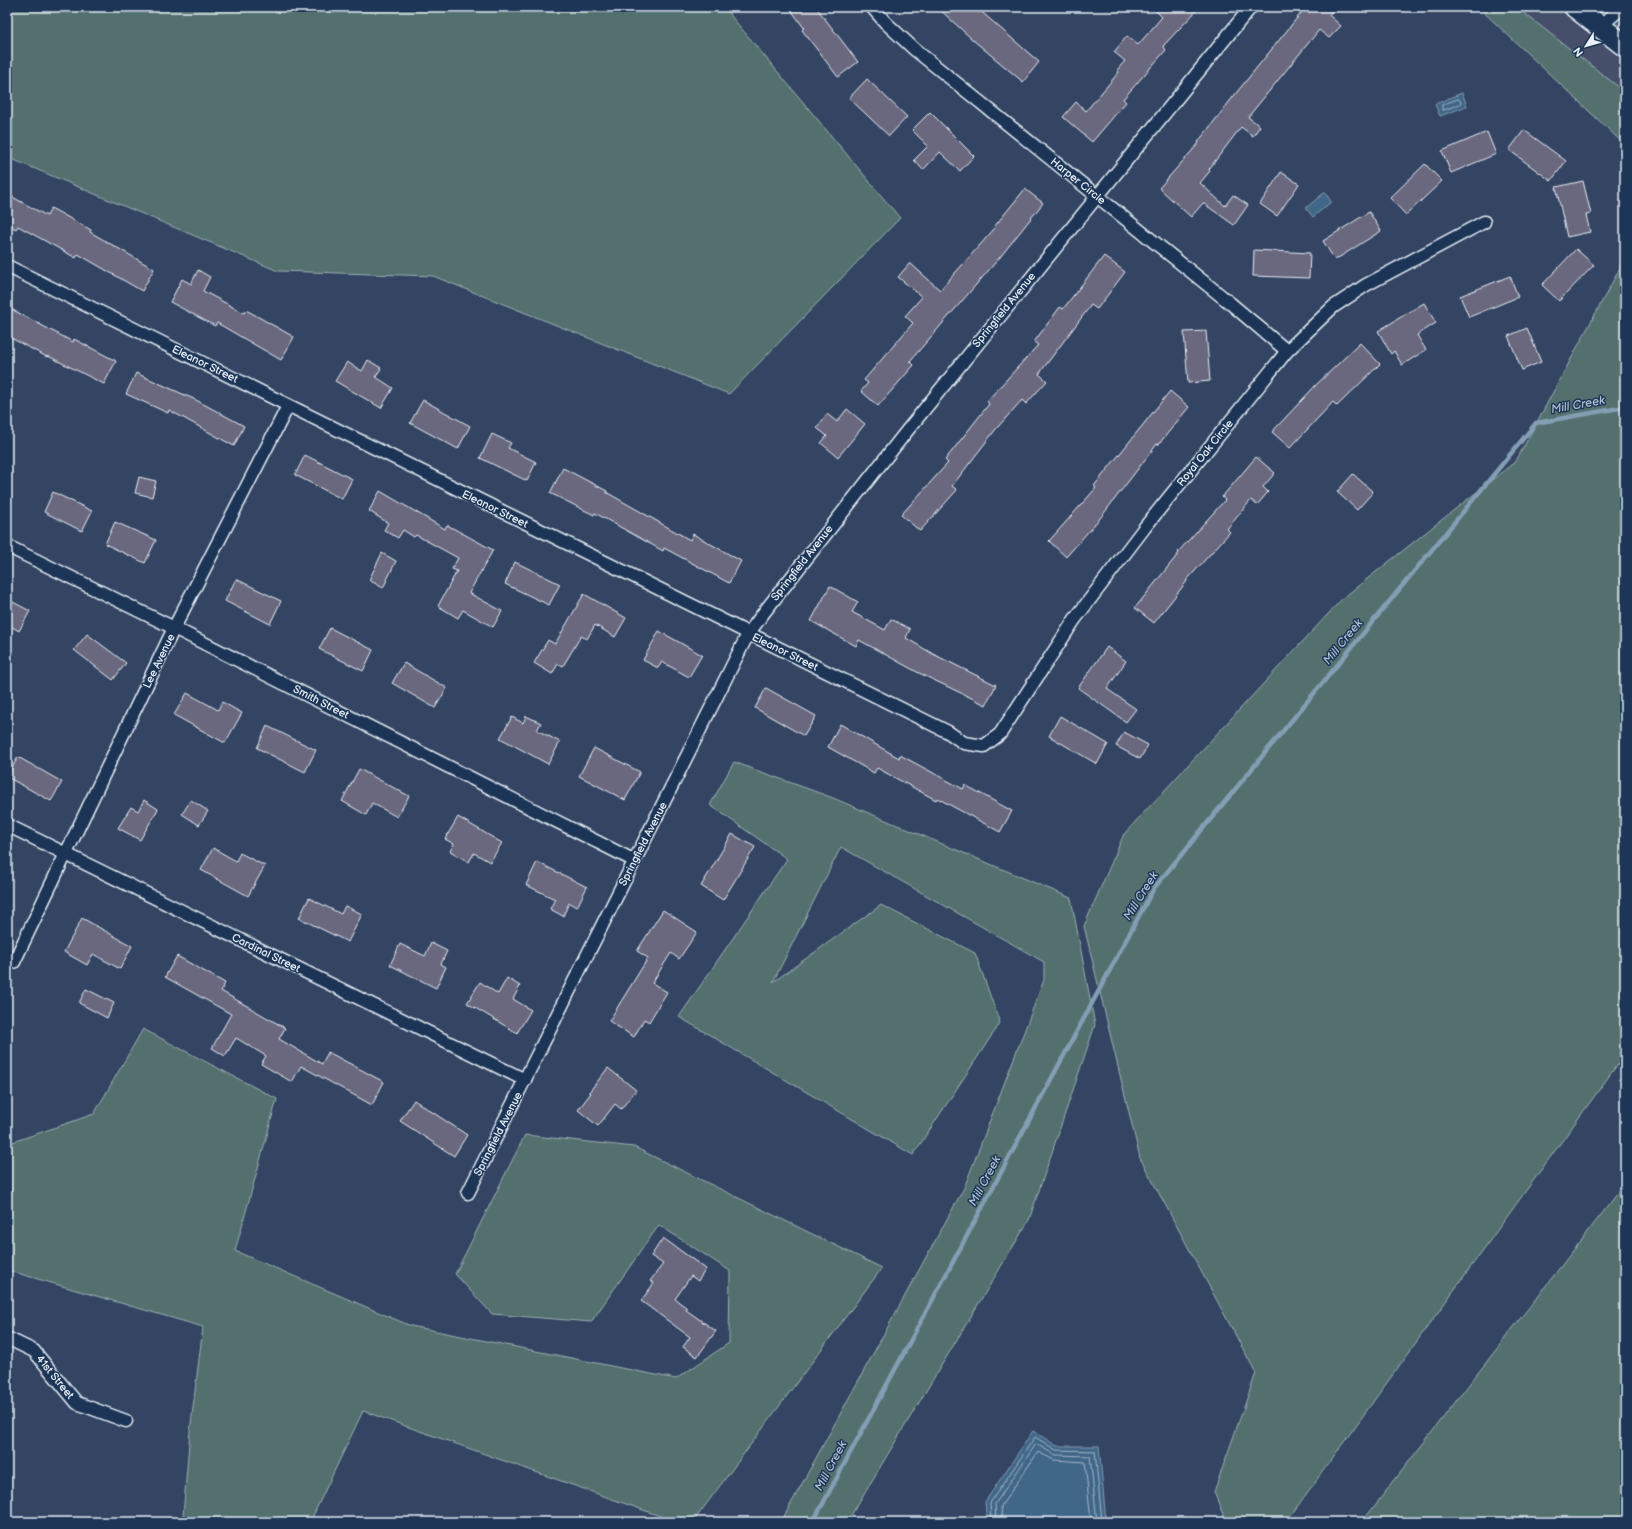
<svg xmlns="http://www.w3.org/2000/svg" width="1632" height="1529" viewBox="0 0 1632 1529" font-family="'Balsamiq Sans',sans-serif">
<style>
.built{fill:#444f6b}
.green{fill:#52706e;stroke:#9db0b3}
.water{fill:#416688;stroke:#849eb5}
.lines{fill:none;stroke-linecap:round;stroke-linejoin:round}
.shore{stroke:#a5b9cb;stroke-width:1}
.stream{stroke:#849eb5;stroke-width:4.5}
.building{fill:#6a687e;stroke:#e8f1f8}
.minor-casing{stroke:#e8f1f8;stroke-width:15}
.trunk-casing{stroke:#e8f1f8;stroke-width:24}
.minor{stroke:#1d3557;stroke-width:12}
.trunk{stroke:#1d3557;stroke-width:21}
.labels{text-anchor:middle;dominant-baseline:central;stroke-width:3;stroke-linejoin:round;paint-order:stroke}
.street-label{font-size:11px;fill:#e8f1f8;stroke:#1d3557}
.water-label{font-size:12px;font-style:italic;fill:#aec0d1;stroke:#1d3557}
</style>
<rect width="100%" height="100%" fill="#344463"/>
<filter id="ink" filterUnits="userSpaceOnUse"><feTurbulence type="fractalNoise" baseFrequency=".025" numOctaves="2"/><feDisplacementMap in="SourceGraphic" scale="8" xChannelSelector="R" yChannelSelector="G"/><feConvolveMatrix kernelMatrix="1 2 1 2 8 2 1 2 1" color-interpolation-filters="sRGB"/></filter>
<g filter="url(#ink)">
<!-- built -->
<path class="built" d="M1516,7H1625V92Z"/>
<!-- green -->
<g class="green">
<path d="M7,7H725L731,16L900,218L729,394L433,276L278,271L7,157Z"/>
<path d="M1478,7H1516L1625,92V145Z"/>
<path d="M1625,246V1054L1286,1522H1226L1214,1492L1256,1373L1140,1158L1084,926L1124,834L1343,598L1516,461L1620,268Z"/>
<path d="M734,762L833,798L1071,898L1095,1025L1029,1220L847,1522H781L964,1188L1044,980V962L841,847L773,982L881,905L975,953L1000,1023L913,1155L679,1017L787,859L710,805Z"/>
<path d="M143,1029L277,1099L235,1251L411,1326L676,1379L729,1343L730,1271L659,1225L591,1322L492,1314L455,1274L525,1135L634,1147L882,1268L693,1522H677L363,1411L310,1522H188L183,1516L190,1431L203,1327L7,1270V1144L94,1114Z"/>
<path d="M1625,1184V1522H1362Z"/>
</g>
<!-- water -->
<g class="water">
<path d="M1462,93L1467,106L1440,116L1435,104Z"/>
<path d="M1325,192L1331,202L1313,217L1306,208Z"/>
<path d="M1033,1431L1057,1446H1099L1106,1522H987L985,1502Z"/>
</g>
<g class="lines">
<!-- shore -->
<g class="shore">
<path d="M1459,99L1461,102L1460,104L1444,110H1442V105Z"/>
<path d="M991,1522L990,1503L1035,1437L1056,1450L1095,1451L1102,1522"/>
<path d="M996,1522L995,1504L1036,1444L1055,1455L1090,1456L1097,1522"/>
<path d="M1002,1522L1001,1506L1038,1452L1054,1460L1085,1462L1091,1522"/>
</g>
<!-- stream -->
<path class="stream" d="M813,1522L1154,888L1536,423L1625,407"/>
</g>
<!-- building -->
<g class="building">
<path d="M789,7H816L858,62L838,77L802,30L804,28Z"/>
<path d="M937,7H976L1039,62L1023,82L973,40Z"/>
<path d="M1152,7H1200L1163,46L1166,50L1123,99L1126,102L1092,142L1063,117L1076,102L1086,111L1119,72L1117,70L1125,61L1114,52L1127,36L1138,45L1162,17Z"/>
<path d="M1306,7H1335L1329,15L1341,26L1329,38L1319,30L1248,117L1260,126L1253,136L1241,127L1209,169L1210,171L1200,183L1225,206L1233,195L1248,205L1234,225L1203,203L1191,217L1159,188L1199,143L1198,142L1237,92Z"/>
<path d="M867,79L907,117L889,136L849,98Z"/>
<path d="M930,112L974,156L960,171L940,152L923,170L914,160L928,146L912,130Z"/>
<path d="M1524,130L1566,161L1551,181L1509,150Z"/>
<path d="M1487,132L1496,154L1451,173L1442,151Z"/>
<path d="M1425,164L1442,181L1406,215L1390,198Z"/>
<path d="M1281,172L1299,184L1277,216L1260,204Z"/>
<path d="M1583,181L1591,214L1586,215L1590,232L1567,237L1556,187Z"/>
<path d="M1025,189L1043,203L1001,256L910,361L914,365L878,406L861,391L868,383L864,380L913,323L905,316L922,297L898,277L910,263L940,290L995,228L994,227Z"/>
<path d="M7,194L47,216L51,208L91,230L90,232L154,269L142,291L78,254L76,258L18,226L16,229L7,224Z"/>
<path d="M1369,212L1381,231L1335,260L1323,241Z"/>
<path d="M1576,249L1594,265L1559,301L1542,285Z"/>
<path d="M1254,250L1310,253L1309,278L1253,276Z"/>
<path d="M1104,256L1125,272L1097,309L1091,305L1039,374L1047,381L1026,404L1022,400L996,429L952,486L957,490L920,531L901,515L948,463L945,460L989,404L987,401L1038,345L1034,342L1060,307L1063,309Z"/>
<path d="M198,270L210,277L203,291L244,313L246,310L294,337L281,360L217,323L215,326L170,302L182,279L191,284Z"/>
<path d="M1510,276L1518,297L1469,317L1460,296Z"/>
<path d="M1424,303L1436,323L1417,335L1426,350L1402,365L1394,351L1391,354L1378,331Z"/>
<path d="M11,309L73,342L74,339L116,361L104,384L48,356L47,357L7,336V317Z"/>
<path d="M1527,328L1541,362L1522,370L1508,336Z"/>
<path d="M1206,331L1210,381L1188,383L1184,332Z"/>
<path d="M1360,343L1380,364L1337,406L1333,402L1290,448L1272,432L1317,384Z"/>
<path d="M368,360L381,368L376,377L393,388L381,408L335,381L347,362L362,371Z"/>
<path d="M136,373L196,400L244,426L234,446L169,410L168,413L126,394Z"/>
<path d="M1170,391L1189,407L1158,445L1157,444L1101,517L1066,557L1049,541L1096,488L1094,486Z"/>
<path d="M423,400L470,426L458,449L410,423Z"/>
<path d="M847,409L865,424L838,457L821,443L827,436L817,428L827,414L837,422Z"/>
<path d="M492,434L511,443L508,448L536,462L527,481L480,458Z"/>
<path d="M305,455L352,479L342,499L295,475Z"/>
<path d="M1256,457L1275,473L1263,487L1268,492L1257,505L1251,500L1227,529L1230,532L1186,581H1187L1154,623L1135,608L1179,553L1178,552L1225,500L1222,497Z"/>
<path d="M563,468L607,491L606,492L690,540L693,534L741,561L729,583L664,548L663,551L595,513L594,515L550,493Z"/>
<path d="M1353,474L1373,492L1357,510L1337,492Z"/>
<path d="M139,477L156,481L152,497L135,493Z"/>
<path d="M380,491L445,529L447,525L493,550L469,593L502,611L493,627L463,610L458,618L438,606L457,571L452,569L458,558L416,535L414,537L403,530L398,538L384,530L388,523L369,511Z"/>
<path d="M53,492L92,511L82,531L44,512Z"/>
<path d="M115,522L156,540L145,563L105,544Z"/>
<path d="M382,553L396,561L383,588L369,580Z"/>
<path d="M515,562L560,584L549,605L505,584Z"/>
<path d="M236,579L281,601L270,624L225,601Z"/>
<path d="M830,586L858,602L852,612L885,630L891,619L910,629L906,638L933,654L996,685L986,705L917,672L859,640L856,646L811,621Z"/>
<path d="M584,594L626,618L615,637L595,625L587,639L581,636L563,666L558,664L552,674L534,663L548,640L555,644Z"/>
<path d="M7,599L30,611L19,631L7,624Z"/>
<path d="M330,628L373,650L363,671L319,649Z"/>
<path d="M659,631L702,655L689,677L662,662L658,668L643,660Z"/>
<path d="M87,634L126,663L113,680L74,650Z"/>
<path d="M1107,647L1126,661L1107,689L1136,709L1126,722L1078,688Z"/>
<path d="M404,663L447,688L435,708L392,683Z"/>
<path d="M766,688L816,716L804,736L755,708Z"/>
<path d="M187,693L218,710L222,702L242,713L225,743L174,715Z"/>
<path d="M526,716L541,723L537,730L560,742L548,764L500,738L512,717L523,723Z"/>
<path d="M1060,716L1108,744L1097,764L1049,736Z"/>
<path d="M840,724L899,758L900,755L963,789L965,785L1012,811L1000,832L937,798L936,800L877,768L874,773L828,747Z"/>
<path d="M267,726L316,750L305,772L257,748Z"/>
<path d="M1124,732L1148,745L1140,759L1116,746Z"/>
<path d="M594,748L640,772L625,800L579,776Z"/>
<path d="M18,757L62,782L51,801L7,777Z"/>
<path d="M359,769L409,796L397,817L372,803L366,815L342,801Z"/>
<path d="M144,800L158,809L140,840L118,828L131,807L138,811Z"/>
<path d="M191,800L208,811L199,825L182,814Z"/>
<path d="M458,817L502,843L490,862L474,853L469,862L450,851L454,844L445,839Z"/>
<path d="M732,834L755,847L723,900L701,886Z"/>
<path d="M213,848L236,861L240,853L265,866L248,896L201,870Z"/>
<path d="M537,862L587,887L577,907L569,903L563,916L550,909L555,899L526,885Z"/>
<path d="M309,898L341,914L345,906L362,914L348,942L299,918Z"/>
<path d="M663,910L697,932L679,959L671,953L652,983L667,992L649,1022L644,1019L634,1037L609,1021L648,958L637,951Z"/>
<path d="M82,918L132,946L120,969L93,954L87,965L64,952Z"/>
<path d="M431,943L447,951L441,964L446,967L436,988L390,965L400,944L425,956Z"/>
<path d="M177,956L225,983L221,991L285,1028L279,1039L322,1064L328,1052L384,1082L372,1105L301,1066L292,1082L261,1064L266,1056L236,1038L225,1056L212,1048L231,1014L165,977Z"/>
<path d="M507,978L520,986L513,999L531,1010L517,1033L467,1003L480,982L498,994Z"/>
<path d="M86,989L114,1003L107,1018L79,1003Z"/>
<path d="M608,1068L636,1090L621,1109L615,1104L598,1126L578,1110L591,1093L589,1092Z"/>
<path d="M414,1100L467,1135L454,1156L400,1121Z"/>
<path d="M663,1238L706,1269L698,1281L691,1276L675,1299L687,1308L686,1310L716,1331L697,1357L683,1347L690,1337L641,1301L654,1283L650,1281L663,1264L651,1256Z"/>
</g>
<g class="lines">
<defs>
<g id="minor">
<path d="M872,7L885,22L914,49L1230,303L1287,351"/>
<path d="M1600,26L1623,7"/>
<path d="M7,266L948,732L964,743L984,746L1000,734L1075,619L1145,527L1287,351L1333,307L1366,285L1484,222"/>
<path d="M7,546L174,628L635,861"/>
<path d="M7,825L525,1080"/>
<path d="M14,962L174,628L288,406"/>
<path d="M468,1193L748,634L765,611L906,432L1251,7"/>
<path d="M7,1338L34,1351L77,1403L126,1421"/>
</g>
<path id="trunk" d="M1575,7L1625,46"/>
</defs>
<!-- minor casing -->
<use href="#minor" class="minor-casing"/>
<!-- trunk casing -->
<use href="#trunk" class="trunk-casing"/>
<!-- minor -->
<use href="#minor" class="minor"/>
<!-- trunk -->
<use href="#trunk" class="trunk"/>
</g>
</g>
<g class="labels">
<!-- street labels -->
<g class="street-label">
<text transform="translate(1078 181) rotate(39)">Harper Circle</text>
<text transform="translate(1004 310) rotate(-51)">Springfield Avenue</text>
<text transform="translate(205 364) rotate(26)">Eleanor Street</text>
<text transform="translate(1205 453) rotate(-51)">Royal Oak Circle</text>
<text transform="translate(495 509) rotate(26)">Eleanor Street</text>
<text transform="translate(802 563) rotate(-52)">Springfield Avenue</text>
<text transform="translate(785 652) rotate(26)">Eleanor Street</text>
<text transform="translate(159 661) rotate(-64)">Lee Avenue</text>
<text transform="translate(321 702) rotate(27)">Smith Street</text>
<text transform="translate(643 844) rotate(-63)">Springfield Avenue</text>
<text transform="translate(266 953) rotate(26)">Cardinal Street</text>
<text transform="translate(498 1134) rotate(-63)">Springfield Avenue</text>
<text transform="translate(55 1377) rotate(51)">41st Street</text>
</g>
<!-- water labels -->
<g class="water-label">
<text transform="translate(1578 405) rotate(-10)">Mill Creek</text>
<text transform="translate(1343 642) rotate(-51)">Mill Creek</text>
<text transform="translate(1141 896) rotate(-58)">Mill Creek</text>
<text transform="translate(985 1181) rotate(-62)">Mill Creek</text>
<text transform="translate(831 1466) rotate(-62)">Mill Creek</text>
</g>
</g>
<!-- margin -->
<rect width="1632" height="1529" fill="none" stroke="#1d3557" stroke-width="24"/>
<rect x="12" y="12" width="1608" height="1505" fill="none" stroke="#e8f1f8" stroke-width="1.5" filter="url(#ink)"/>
<!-- north arrow -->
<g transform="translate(1586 46) rotate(233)" stroke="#1d3557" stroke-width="3" paint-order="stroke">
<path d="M0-3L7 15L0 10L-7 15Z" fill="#e8f1f8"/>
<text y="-6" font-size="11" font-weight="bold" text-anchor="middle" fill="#e8f1f8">N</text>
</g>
</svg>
